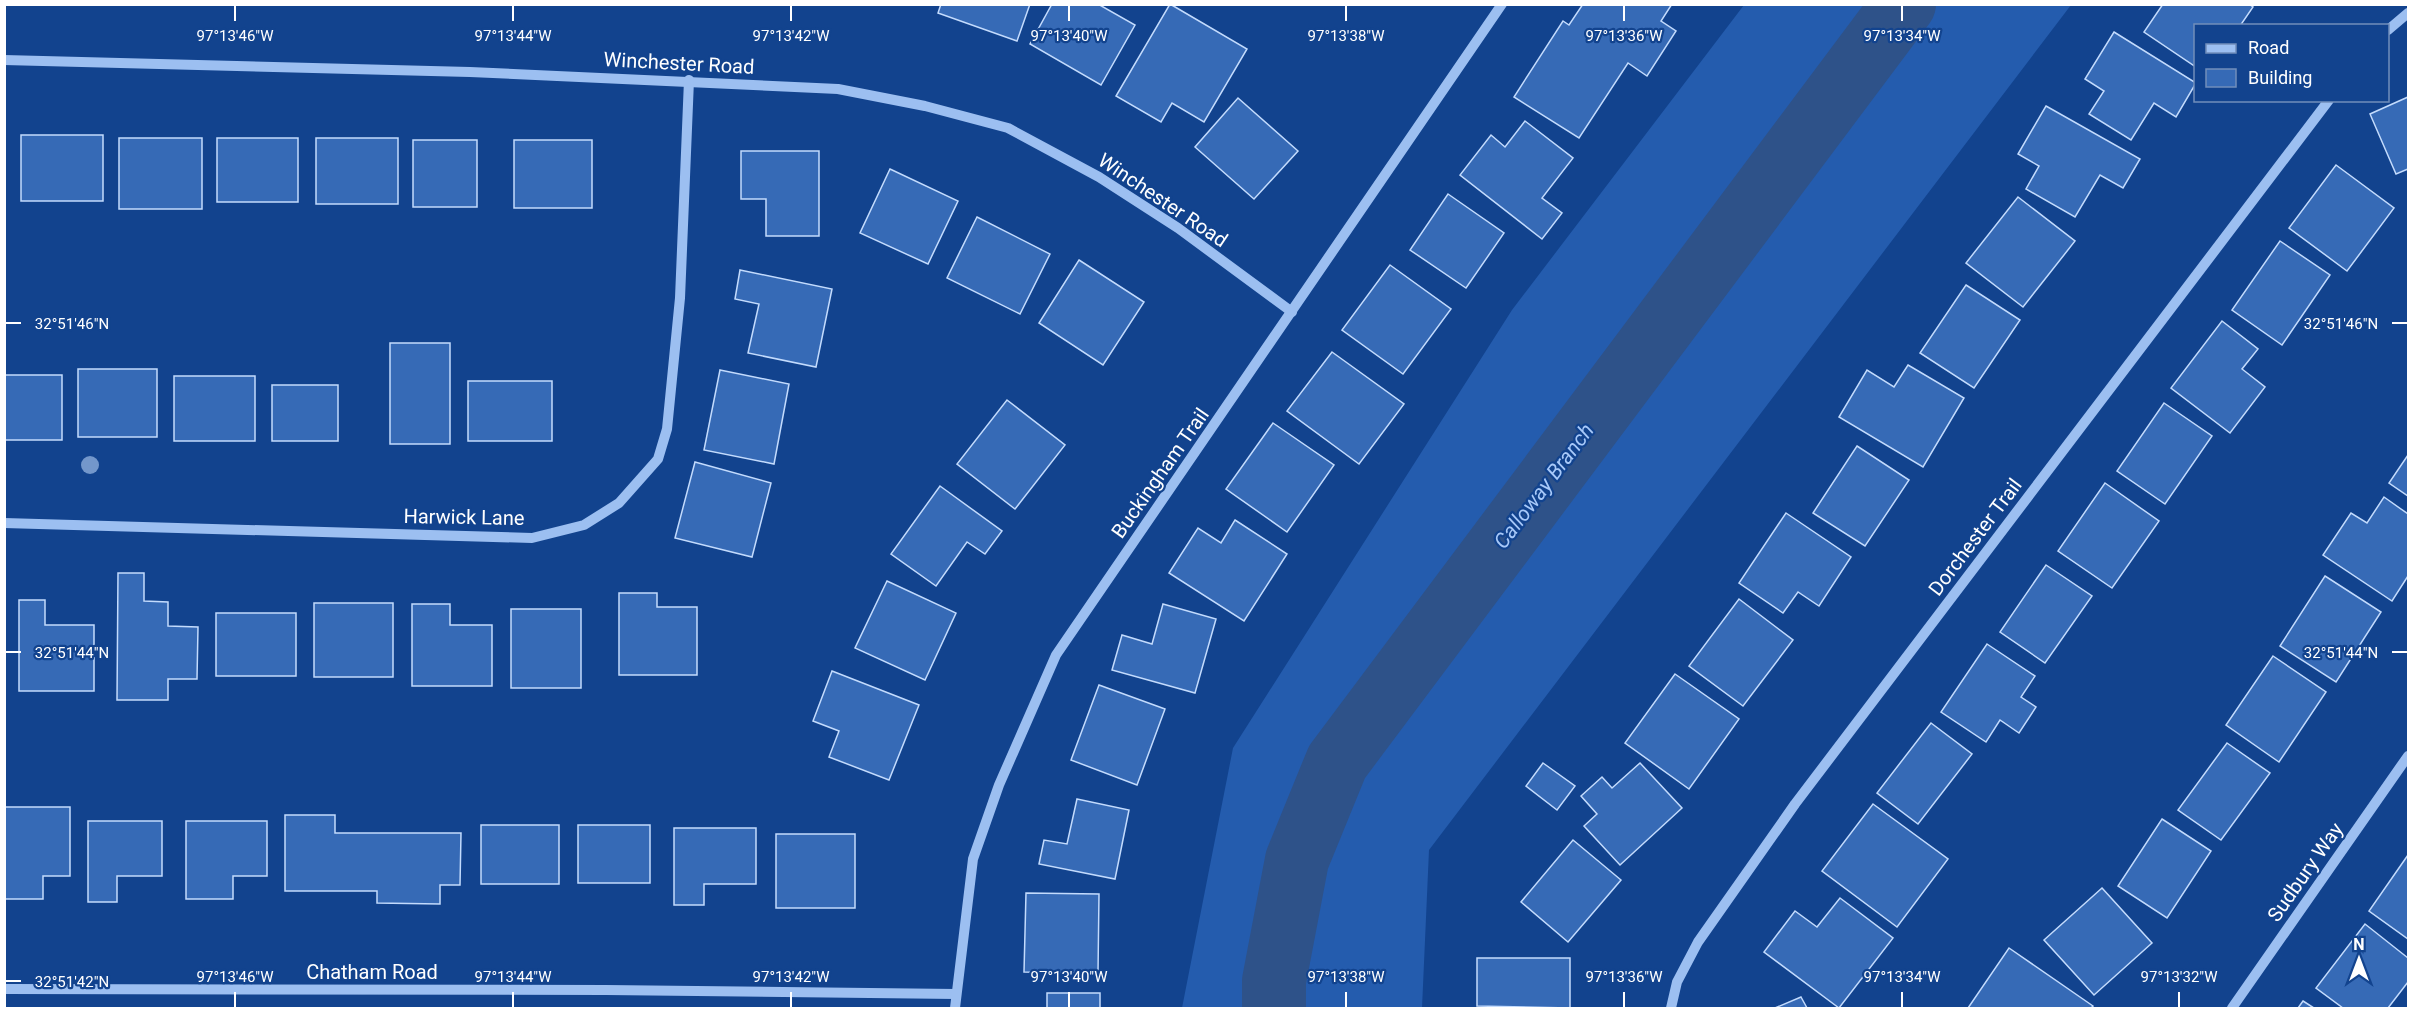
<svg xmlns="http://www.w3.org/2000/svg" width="2413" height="1013" viewBox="0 0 2413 1013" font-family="Roboto,sans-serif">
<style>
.grass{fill:#245cae}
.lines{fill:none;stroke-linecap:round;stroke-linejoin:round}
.river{stroke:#2e5289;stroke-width:64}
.building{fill:#366ab6;stroke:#c3dbfd;stroke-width:1.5}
.minor{stroke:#9cbff1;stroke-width:10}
.tree{fill:#7397cb}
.ticks{fill:none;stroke:#fff;stroke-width:2}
.labels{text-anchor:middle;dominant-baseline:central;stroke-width:4.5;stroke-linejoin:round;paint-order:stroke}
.street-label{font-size:20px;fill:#fff;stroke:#12438e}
.water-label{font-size:21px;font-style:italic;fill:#a8c9f9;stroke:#12438e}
.ticks-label{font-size:15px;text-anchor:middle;fill:#fff;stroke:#12438e;stroke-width:4.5;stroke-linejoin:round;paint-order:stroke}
</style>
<rect width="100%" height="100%" fill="#12438e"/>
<!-- grass -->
<path class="grass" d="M1744,5H2071L1429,850L1422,1008H1182L1233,748L1512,310Z"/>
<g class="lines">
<!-- river -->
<path class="river" d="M1274,1008V981L1297,860L1337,762L1904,4"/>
</g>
<!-- building -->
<g class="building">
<path d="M941,4H1030L1017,41L938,13Z"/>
<path d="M1052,4H1098L1135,25L1101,85L1030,44Z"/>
<path d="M1170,4L1247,49L1204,122L1172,103L1161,122L1116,96Z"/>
<path d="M1583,4H1672L1661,21L1676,31L1647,76L1628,63L1579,138L1514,97L1563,21L1569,25Z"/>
<path d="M2163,4H2249L2253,7L2240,26H2196V67L2144,32Z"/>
<path d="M2114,32L2196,83L2176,117L2154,103L2131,140L2089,114L2104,91L2085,79Z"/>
<path d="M2408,97V169L2396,174L2370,114Z"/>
<path d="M1238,98L1298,151L1254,199L1195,147Z"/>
<path d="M2046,106L2140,159L2123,188L2100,175L2075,217L2026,189L2039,166L2018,154Z"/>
<path d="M1525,121L1573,158L1542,198L1562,213L1542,239L1460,175L1491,135L1505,147Z"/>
<rect x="4" y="134" width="1" height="59"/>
<rect x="21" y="135" width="82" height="66"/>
<rect x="119" y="138" width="83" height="71"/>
<rect x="217" y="138" width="81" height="64"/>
<rect x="316" y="138" width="82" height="66"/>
<rect x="413" y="140" width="64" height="67"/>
<rect x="514" y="140" width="78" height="68"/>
<path d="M741,151H819V236H766V199H741Z"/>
<path d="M2336,165L2394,208L2347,271L2289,228Z"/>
<path d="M890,169L958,201L928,264L860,233Z"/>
<path d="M1448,194L1504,233L1466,288L1410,250Z"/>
<path d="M2018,197L2075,241L2023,307L1966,263Z"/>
<path d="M977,217L1050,254L1020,314L947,278Z"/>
<path d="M2280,241L2330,275L2282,345L2232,310Z"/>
<path d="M1079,260L1144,302L1103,365L1039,323Z"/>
<path d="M1390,265L1451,309L1403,374L1342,330Z"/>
<path d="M740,270L832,289L816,367L748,353L759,304L735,299Z"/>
<path d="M1966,285L2020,320L1974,388L1920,353Z"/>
<path d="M2222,321L2258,349L2242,369L2265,387L2230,433L2171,388Z"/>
<rect x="390" y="343" width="60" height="101"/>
<path d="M1332,352L1404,404L1359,464L1287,411Z"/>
<path d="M1908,365L1964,398L1923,467L1839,417L1867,370L1894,387Z"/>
<rect x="78" y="369" width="79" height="68"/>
<path d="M720,370L789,384L774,464L704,450Z"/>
<rect x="4" y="375" width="58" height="65"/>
<rect x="174" y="376" width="81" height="65"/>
<rect x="468" y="381" width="84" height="60"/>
<rect x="272" y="385" width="66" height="56"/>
<path d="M1007,400L1065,445L1015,509L957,464Z"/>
<path d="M2164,403L2212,436L2165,504L2117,471Z"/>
<path d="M1273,423L1334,465L1287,532L1226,489Z"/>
<path d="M1857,446L1909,480L1865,546L1813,513Z"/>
<path d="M2408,455V496L2389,483Z"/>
<path d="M695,462L771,483L752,557L675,538Z"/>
<path d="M2105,483L2159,521L2112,588L2058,551Z"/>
<path d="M940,486L1002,531L985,554L967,542L936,586L891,554Z"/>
<path d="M2384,497L2408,514V576L2392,601L2323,555L2351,513L2367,523Z"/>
<path d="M1786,513L1851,557L1819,606L1798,592L1783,613L1739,583Z"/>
<path d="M1235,520L1287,554L1244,621L1169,573L1198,528L1221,543Z"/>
<path d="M2046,565L2092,596L2045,663L2000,632Z"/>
<path d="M118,573H144V601L168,602V626L198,627L197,679H168V700H117Z"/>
<path d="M2325,576L2381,612L2336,682L2280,646Z"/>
<path d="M887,581L956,613L925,680L855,648Z"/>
<path d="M619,593H657V607H697V675H619Z"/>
<path d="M1739,599L1793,640L1743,706L1689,666Z"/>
<path d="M19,600H45V625H94V691H19Z"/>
<rect x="314" y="603" width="79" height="74"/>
<path d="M412,604H450V625H492V686H412Z"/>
<path d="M1163,604L1216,619L1195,693L1112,670L1122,635L1152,644Z"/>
<rect x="511" y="609" width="70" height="79"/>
<rect x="216" y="613" width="80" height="63"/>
<path d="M1987,644L2035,676L2021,697L2036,707L2019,733L2000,720L1986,742L1941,712Z"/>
<path d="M2273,656L2326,692L2279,762L2226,725Z"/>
<path d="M832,671L919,705L889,780L829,757L839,731L813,721Z"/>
<path d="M1675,674L1739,719L1689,789L1625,743Z"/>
<path d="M1099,685L1165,709L1137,785L1071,760Z"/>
<path d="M1931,723L1972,754L1918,824L1877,793Z"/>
<path d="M2227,743L2270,773L2221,840L2178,810Z"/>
<path d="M1543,763L1575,786L1557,810L1526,786Z"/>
<path d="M1640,763L1682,808L1620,865L1584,826L1597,814L1581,796L1602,777L1612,788Z"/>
<path d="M1077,799L1129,810L1115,879L1039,864L1044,840L1067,844Z"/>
<path d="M1873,804L1948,859L1897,927L1822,871Z"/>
<path d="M4,807H70V876H43V899H4Z"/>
<path d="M285,815H335V833H461L460,885H440V904L377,903V891H285Z"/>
<path d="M2162,819L2211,851L2167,918L2118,886Z"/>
<path d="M88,821H162V876H117V902H88Z"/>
<path d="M186,821H267V876H233V899H186Z"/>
<rect x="481" y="825" width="78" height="59"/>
<rect x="578" y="825" width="72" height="58"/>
<path d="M674,828H756V884H704V905H674Z"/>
<rect x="776" y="834" width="79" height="74"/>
<path d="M1573,840L1621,880L1568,942L1521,902Z"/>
<path d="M2408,855V939L2369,911Z"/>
<path d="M2102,888L2152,943L2094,995L2044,940Z"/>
<path d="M1026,893L1099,894L1098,973L1024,972Z"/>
<path d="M1840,898L1893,938L1839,1008L1764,952L1795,911L1817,927Z"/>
<path d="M2365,924L2408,958V982L2388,1008H2343L2316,988Z"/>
<path d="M2009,948L2093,1006L2091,1008H1968Z"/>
<path d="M1477,958H1570V1008L1477,1006Z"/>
<rect x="1047" y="993" width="53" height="15"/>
<path d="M1801,997L1807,1008H1775Z"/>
<path d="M2303,1001L2314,1008H2298Z"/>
</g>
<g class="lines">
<!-- minor -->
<g class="minor">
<path d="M2388,30L2408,13"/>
<path d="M4,60L470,72L838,89L925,106L1008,128L1099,177L1178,228L1292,312"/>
<path d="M4,523L532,538L584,525L619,503L658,459L667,429L680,298L689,80"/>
<path d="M4,989L606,990L956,994"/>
<path d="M955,1008L973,859L999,785L1056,655L1502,4"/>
<path d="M1671,1008L1677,982L1698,942L1795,804L2329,100"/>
<path d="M2232,1008L2408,756"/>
</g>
</g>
<!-- trees -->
<circle class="tree" cx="90" cy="465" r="9"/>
<!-- ticks -->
<path class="ticks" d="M235,6V21M513,6V21M791,6V21M1069,6V21M1346,6V21M1624,6V21M1902,6V21M6,323H21M2392,323H2407M6,652H21M2392,652H2407M6,981H21M235,992V1007M513,992V1007M791,992V1007M1069,992V1007M1346,992V1007M1624,992V1007M1902,992V1007M2179,992V1007"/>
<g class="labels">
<!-- street labels -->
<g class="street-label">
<text transform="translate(679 63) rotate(3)">Winchester Road</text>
<text transform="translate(1163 200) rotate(34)">Winchester Road</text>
<text transform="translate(1160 473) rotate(-55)">Buckingham Trail</text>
<text transform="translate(464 517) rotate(1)">Harwick Lane</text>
<text transform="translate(1975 537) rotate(-53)">Dorchester Trail</text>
<text transform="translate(2305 872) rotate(-55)">Sudbury Way</text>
<text x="372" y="972">Chatham Road</text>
</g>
<!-- water labels -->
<g class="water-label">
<text transform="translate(1544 486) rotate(-53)">Calloway Branch</text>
</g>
</g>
<g class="ticks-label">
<text x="235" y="41">97°13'46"W</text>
<text x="513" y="41">97°13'44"W</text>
<text x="791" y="41">97°13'42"W</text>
<text x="1069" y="41">97°13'40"W</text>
<text x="1346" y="41">97°13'38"W</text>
<text x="1624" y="41">97°13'36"W</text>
<text x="1902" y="41">97°13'34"W</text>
<text x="72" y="329">32°51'46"N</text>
<text x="2341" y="329">32°51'46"N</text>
<text x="72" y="658">32°51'44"N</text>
<text x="2341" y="658">32°51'44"N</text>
<text x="235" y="982">97°13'46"W</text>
<text x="513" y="982">97°13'44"W</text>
<text x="791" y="982">97°13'42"W</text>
<text x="1069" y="982">97°13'40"W</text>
<text x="1346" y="982">97°13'38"W</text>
<text x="1624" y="982">97°13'36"W</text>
<text x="1902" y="982">97°13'34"W</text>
<text x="2179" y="982">97°13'32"W</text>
<text x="72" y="987">32°51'42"N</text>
</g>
<!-- border -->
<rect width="2413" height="1013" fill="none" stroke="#ffffff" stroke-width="12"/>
<!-- legend -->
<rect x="2194" y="24" width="195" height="78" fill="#12438e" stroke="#718ebb" stroke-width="1.5"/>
<rect x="2206" y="44" width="30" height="9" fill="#9cbff1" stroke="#718ebb" stroke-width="1.5"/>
<text x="2248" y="54" font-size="18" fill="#ffffff">Road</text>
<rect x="2206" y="69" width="30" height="18" fill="#366ab6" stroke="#718ebb" stroke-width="1.5"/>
<text x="2248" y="84" font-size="18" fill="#ffffff">Building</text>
<!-- north arrow -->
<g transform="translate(2359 959)" stroke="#12438e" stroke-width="4.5" paint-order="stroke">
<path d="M0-4.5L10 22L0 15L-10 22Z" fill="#ffffff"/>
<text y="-9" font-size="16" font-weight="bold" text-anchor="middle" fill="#ffffff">N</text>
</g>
</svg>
